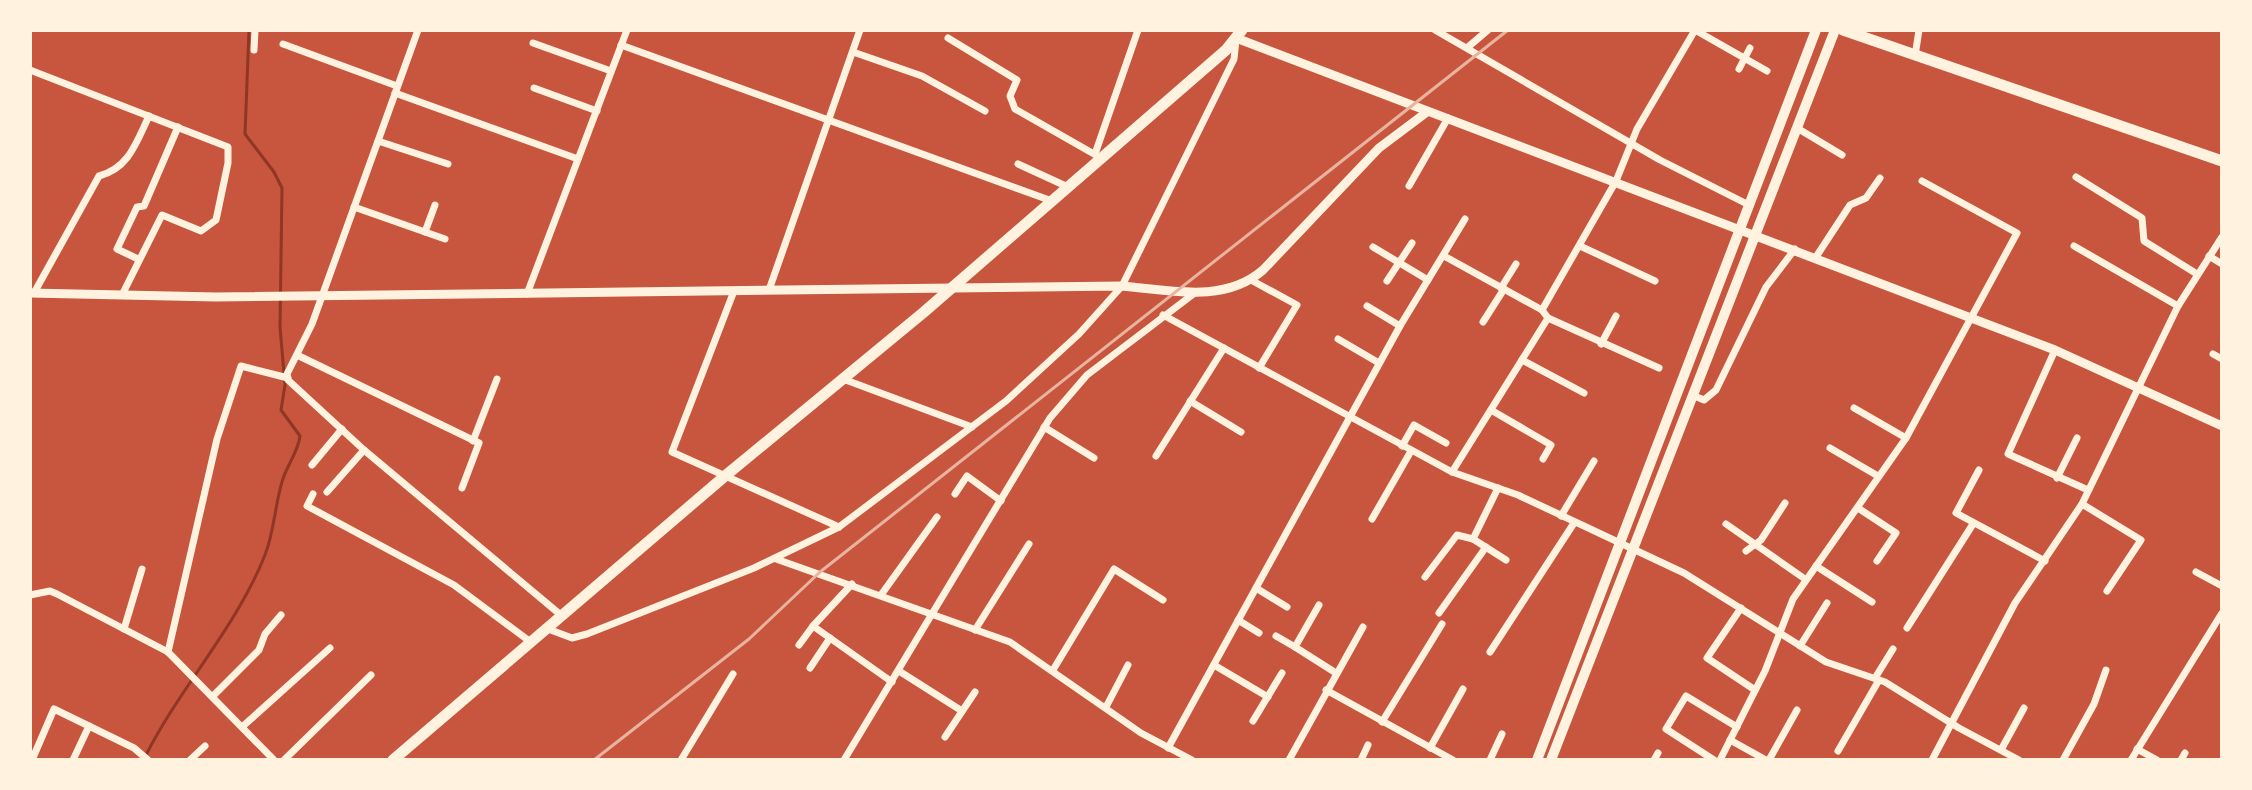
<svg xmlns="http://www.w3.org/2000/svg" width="2252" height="790" viewBox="0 0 2252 790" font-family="'Golos Text',sans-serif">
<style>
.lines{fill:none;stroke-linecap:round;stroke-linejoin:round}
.stream{stroke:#8f3625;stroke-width:3}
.minor{stroke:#fff3e0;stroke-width:7}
.tertiary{stroke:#fff3e0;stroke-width:9}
.secondary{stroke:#fff3e0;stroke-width:10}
.primary{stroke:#fff3e0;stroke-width:11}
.rail{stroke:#e9b49f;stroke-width:3}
</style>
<rect width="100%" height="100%" fill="#c8553d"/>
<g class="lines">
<!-- stream -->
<path class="stream" d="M145,757C180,687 236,628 265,555C274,532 275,505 282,482C286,466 298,453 300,436L281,410L285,385L280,327L282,188L274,172L245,134L249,30"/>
<!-- minor -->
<g class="minor">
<path d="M418,30L312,324L287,374L288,380L364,450L562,616"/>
<path d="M1435,30L1660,160L1749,205"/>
<path d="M1695,30L1767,71"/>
<path d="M948,38L1017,80L1010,96L1015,109L1101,158"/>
<path d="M533,43L611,71"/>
<path d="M283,44L397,86"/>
<path d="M621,45L1052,201"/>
<path d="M1468,47L1488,30"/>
<path d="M254,50L255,30"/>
<path d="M853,52L922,76L985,111"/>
<path d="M1915,56L1919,30"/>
<path d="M1739,69L1750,48"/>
<path d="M30,70L228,147V163L216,220L201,231L162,215L122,295"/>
<path d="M534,88L597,111"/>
<path d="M395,93L578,159"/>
<path d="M1797,128L1842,155"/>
<path d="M378,141L448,164"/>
<path d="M1095,154L1138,30"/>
<path d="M1018,164L1068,187"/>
<path d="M2076,177L2142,218L2144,241L2197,274"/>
<path d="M1409,186L1448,118"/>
<path d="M354,207L445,239"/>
<path d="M425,232L435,205"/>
<path d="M1580,246L1655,281"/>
<path d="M2074,246L2178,306"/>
<path d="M1373,247L1428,280"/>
<path d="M1444,256L1542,310L1616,181L1637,129L1695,30"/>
<path d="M2209,256L2222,264"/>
<path d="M1816,257L1850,205L1866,198L1880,178"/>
<path d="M138,259L117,249L137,207L144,206L178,127"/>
<path d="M1251,280L1297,305L1259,368"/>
<path d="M1387,281L1412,243"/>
<path d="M1501,288L1516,264"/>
<path d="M769,290L860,30"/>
<path d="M734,291L672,452L839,527"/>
<path d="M34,293L99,176C129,168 136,143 149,116"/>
<path d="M527,294L627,30"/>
<path d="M1367,306L1400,326"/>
<path d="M1163,315L1452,472L1518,495L1684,573L1826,662L1885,682L1959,728L2019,760"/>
<path d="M1548,318L1659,368"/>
<path d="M1483,322L1504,289"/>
<path d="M1338,339L1379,363"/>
<path d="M1601,344L1616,316"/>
<path d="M2055,350L2008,454L2088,490"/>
<path d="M2213,354L2222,359"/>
<path d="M297,355L479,443L462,488"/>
<path d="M1522,360L1584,393"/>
<path d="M843,379L972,427"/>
<path d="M1692,395L1704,400L1716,390L1766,287L1795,249"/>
<path d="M1190,401L1241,432"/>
<path d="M1854,408L1906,438"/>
<path d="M1491,410L1551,445L1543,459"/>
<path d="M1044,427L1094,458"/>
<path d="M473,441L497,379"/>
<path d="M1402,446L1414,425L1446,443"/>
<path d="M1830,448L1878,476"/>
<path d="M1156,456L1224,348"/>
<path d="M312,465L342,429"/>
<path d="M1979,470L1956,513L2045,561"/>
<path d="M1452,472L1548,318L1542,310"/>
<path d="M2057,478L2077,438"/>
<path d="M1498,488L1473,539L1506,560"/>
<path d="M327,492L364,450"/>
<path d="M313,494L307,506L454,585L532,643"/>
<path d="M955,494L967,476L1001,501"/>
<path d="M2082,504L2141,540L2107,591"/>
<path d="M1858,508L1896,533L1877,561"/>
<path d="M1561,516L1594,461"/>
<path d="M1372,519L1411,451"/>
<path d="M1726,524L1805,579"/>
<path d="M1746,551L1761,540L1785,503"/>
<path d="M776,559L1010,642L1141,733L1192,760"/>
<path d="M1816,566L1872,602"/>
<path d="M2196,572L2222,586"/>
<path d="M1425,577L1457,535L1473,539"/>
<path d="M852,584L813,626L892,682"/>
<path d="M1256,588L1287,607"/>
<path d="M30,595L50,591L57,594L168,652L274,760"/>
<path d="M881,595L937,517"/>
<path d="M1319,605L1295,647L1336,673"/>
<path d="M1741,608L1707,658L1755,690"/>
<path d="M1439,613L1486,547"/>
<path d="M1238,620L1259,633"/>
<path d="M1907,628L1973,524"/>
<path d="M124,629L142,569"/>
<path d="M548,629L572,638L587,634L754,568L839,527L1006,401L1079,334L1122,286L1234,59L1236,40"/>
<path d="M975,630L1029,544"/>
<path d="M1276,636L1295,647"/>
<path d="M799,645L813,626"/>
<path d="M1800,646L1827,603"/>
<path d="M168,652L217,439L241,366L288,378"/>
<path d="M1490,652L1574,523"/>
<path d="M1214,665L1268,697"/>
<path d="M810,668L830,638"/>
<path d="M1053,670L1114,569L1163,600"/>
<path d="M899,671L962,711"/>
<path d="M1875,678L1893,649"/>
<path d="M1326,690L1453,760"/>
<path d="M213,696L259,650L265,634L281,615"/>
<path d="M1106,707L1128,665"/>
<path d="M1253,721L1282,673"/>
<path d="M1382,722L1442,624"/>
<path d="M242,727L330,648"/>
<path d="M945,737L975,692"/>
<path d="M1730,740L1766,760"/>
<path d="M1168,748L1400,326L1465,219"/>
<path d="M1430,748L1463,689"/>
<path d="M2137,749L2157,760"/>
<path d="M2001,750L2024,708"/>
<path d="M1838,751L1879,680"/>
<path d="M32,760L54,709L134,748L148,760"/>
<path d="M73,760L89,726"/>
<path d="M190,760L205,746"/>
<path d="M284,760L371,675"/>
<path d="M681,760L733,674"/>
<path d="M844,760L1050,418L1087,375L1196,292"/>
<path d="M1289,760L1363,627"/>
<path d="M1361,760L1368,745"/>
<path d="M1490,760L1502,734"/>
<path d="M1654,760L1658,753"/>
<path d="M1714,760L1666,729L1686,696L1737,727"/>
<path d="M1720,760L1765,671L1793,599L1906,438L2017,233L1922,181"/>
<path d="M1769,760L1797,710"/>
<path d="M1932,760L2015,603L2082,504L2178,306L2222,237"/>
<path d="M2063,760L2094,704L2106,670"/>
<path d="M2131,760L2222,613"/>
<path d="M2181,760L2185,753"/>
</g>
<!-- tertiary -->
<g class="tertiary">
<path d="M1236,38L2055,350L2222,426"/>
<path d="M30,293L216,297L1122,286C1169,290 1224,304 1263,270L1379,148L1427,112"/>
</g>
<!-- secondary -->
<g class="secondary">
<path d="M1537,760L1816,30"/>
<path d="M1551,760L1835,30"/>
</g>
<!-- primary -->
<g class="primary">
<path d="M1843,30L2222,161"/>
<path d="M393,760L725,476L924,312L1226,50L1242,30"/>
</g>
<!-- rail -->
<path class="rail" d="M594,760L749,639L820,572L1508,30"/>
</g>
<!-- border -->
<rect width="2252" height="790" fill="none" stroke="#fff3e0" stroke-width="64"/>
</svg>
